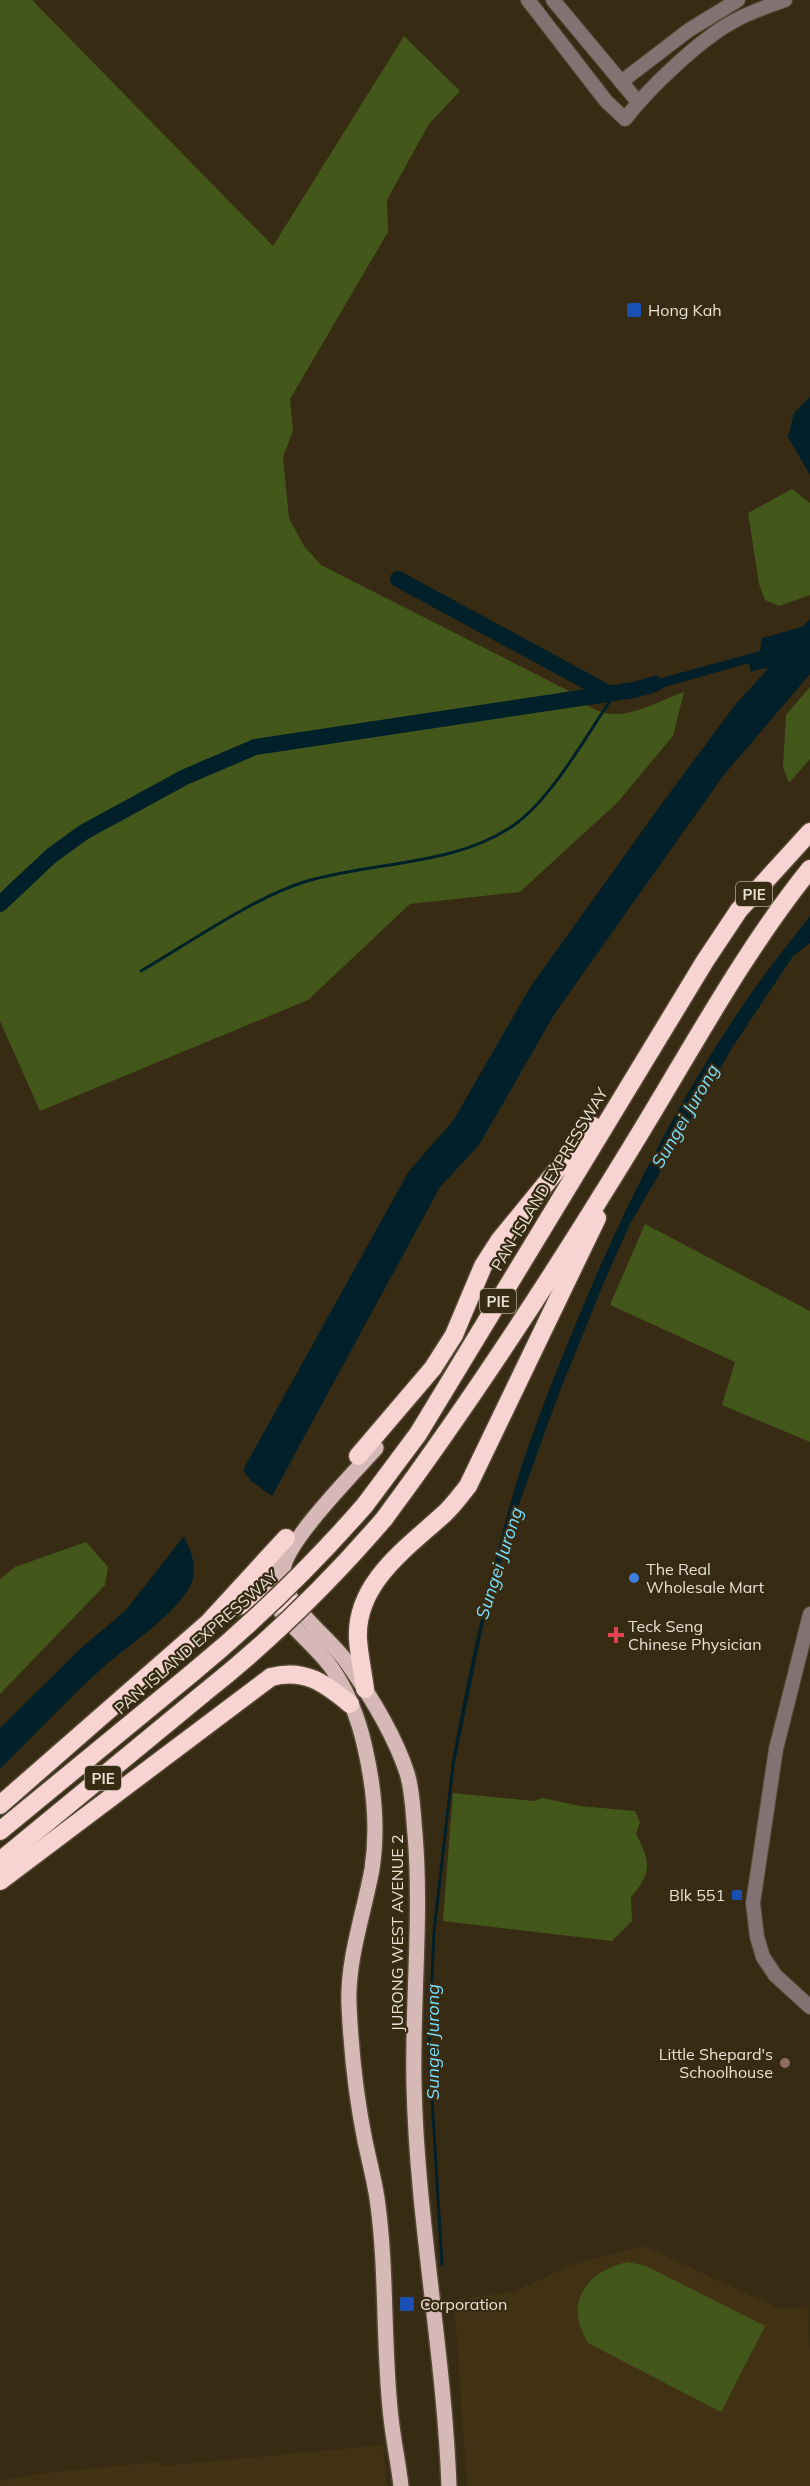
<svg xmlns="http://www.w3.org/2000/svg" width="810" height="2486" viewBox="0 0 810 2486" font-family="Mulish,sans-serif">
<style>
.built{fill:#413214}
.green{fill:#43571b}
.water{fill:#012029}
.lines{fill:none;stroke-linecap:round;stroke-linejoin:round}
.stream{stroke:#012029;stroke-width:3}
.river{stroke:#012029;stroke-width:16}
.minor-casing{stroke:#534833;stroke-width:16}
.major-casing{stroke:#534833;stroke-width:18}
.highway-casing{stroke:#534833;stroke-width:21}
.minor{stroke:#817371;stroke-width:14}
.major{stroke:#d6b9b6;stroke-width:15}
.highway{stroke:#f7d4d1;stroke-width:18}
.highway-bridge-casing{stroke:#534833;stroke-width:21;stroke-linecap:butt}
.highway-bridge{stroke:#f7d4d1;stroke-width:18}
.transit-dot{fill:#1a4fb4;stroke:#372b14;stroke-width:2}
.shop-dot{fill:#3f7fe0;stroke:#372b14;stroke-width:2}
.health-dot{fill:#e0444e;stroke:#372b14;stroke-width:2}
.education-dot{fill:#8d6e63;stroke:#372b14;stroke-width:2}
.labels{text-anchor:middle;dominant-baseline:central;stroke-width:4.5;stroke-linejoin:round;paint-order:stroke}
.shield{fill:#372b14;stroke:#b3aa9a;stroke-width:1.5}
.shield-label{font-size:15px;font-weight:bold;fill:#e8e0d3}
.poi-label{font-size:16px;fill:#e8e0d3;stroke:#372b14;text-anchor:start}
.street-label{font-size:16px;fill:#e8e0d3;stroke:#372b14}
.water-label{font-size:18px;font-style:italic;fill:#78defc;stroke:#372b14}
</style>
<rect width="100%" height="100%" fill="#372b14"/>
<!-- built -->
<g class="built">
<path d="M644,2246L780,2309L807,2307L810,2353V2486H467L454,2300L513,2292L572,2265Z"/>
<path d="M383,2445L387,2486H0V2481L43,2473L159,2462L160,2466Z"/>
</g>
<!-- green -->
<g class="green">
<path d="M0,0H32L273,246L404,36L460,91L429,124L387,200L388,232L290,399L293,431L283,457L289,518L304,546L321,565L567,690C612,731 633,711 684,692L673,736L618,802L520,892L410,904L308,1000L40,1111L0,1021Z"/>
<path d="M792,489L810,503V595L779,606L765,600L759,584L748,513Z"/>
<path d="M810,687V759L789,783L783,767L786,715Z"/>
<path d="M645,1224L810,1311V1442L722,1405L735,1362L610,1305Z"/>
<path d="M86,1542L108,1567L105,1585L0,1694V1579L15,1567Z"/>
<path d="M453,1793L534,1801L543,1798L580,1806L635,1811L640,1822L636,1834C651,1862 652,1873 631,1897L632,1921L612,1941L443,1921Z"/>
<path d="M628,2262L646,2266L765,2326L721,2412L588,2343C563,2303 586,2271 628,2262Z"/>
</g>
<!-- water -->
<g class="water">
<path d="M810,397V475L788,437L794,413Z"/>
<path d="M810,619V674L723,776L555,1013L479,1145L440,1187L272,1496L251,1481L243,1470L409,1171L453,1121L531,986L663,802L735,705L768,669L764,668L751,672L749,663L636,695L633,686L760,651L762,638L802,627Z"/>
<path d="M810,916V943L793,956L732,1048L630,1224L604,1282L558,1396L510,1529L483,1626L454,1767H451C468,1672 489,1576 516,1484C531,1436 549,1389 568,1343C616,1223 674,1105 748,998C767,970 789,943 810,916Z"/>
<path d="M184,1536C191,1551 198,1567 191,1584C178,1614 122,1649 98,1672C64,1703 32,1737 0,1769V1728L80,1649L125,1611Z"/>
</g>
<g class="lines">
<!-- stream -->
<g class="stream">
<path d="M141,971C189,943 253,898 304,882C373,861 453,867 514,825C552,799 589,731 616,692"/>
<path d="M442,2265L429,2048L434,1932L453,1765"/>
</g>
<!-- river -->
<g class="river">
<path d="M398,579L608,693"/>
<path d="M0,904L51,856L84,832L185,777L255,747L634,690L655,684"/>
</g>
<defs>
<g id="minor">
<path d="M528,0L606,101L625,119C649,88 699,40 734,21C750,12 768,6 785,0"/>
<path d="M553,0L638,102"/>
<path d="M621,82L689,30L738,0"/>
<path d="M810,1614L776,1749L753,1903L757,1937L763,1957L775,1975L810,2007"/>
</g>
<g id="major">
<path d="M376,1448C355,1472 284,1543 283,1571C281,1604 327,1635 346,1661C370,1695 394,1733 407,1773C413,1792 413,1814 415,1834C422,1917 412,2002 414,2085C417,2220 444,2352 449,2486"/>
<path d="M280,1549C247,1604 304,1629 331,1667C347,1690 359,1720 365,1748C374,1787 378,1830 372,1869C364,1913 347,1960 349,2005C351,2049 356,2097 365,2141C369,2160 374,2179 377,2198C387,2268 383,2338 390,2408C392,2434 398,2460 401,2486"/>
</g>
<g id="highway">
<path d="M358,1456L433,1368L454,1335L483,1266L499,1241L593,1126"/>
<path d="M365,1505L418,1434L705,961L739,910L810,832"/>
<path d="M384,1519C472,1400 554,1274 631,1148C689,1054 741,955 810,869"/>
<path d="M222,1613C243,1599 271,1603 295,1605"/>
<path d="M365,1689C363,1673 359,1656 358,1639C355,1583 407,1548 444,1514C453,1506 460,1496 468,1486L597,1218"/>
<path d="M0,1805L208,1623L286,1538"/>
<path d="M0,1831L191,1674"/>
<path d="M0,1861L204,1693"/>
<path d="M0,1881L271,1677C304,1668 325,1683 350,1704"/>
</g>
</defs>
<!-- minor casing -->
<use href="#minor" class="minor-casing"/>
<!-- major casing -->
<use href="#major" class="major-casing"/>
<!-- highway casing -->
<use href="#highway" class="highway-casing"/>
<!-- minor -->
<use href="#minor" class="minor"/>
<!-- major -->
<use href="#major" class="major"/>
<!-- highway -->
<use href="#highway" class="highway"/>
<defs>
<g id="highway-bridge">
<path d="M191,1674C254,1622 311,1567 365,1505"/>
<path d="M204,1693C271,1640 329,1583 384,1519"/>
</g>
</defs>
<!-- highway-bridge casing -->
<use href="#highway-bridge" class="highway-bridge-casing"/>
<!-- highway-bridge -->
<use href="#highway-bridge" class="highway-bridge"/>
</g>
<!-- markers -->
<g class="transit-dot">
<rect x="626" y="302" width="16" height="16" rx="3"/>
<rect x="731" y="1889" width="12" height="12" rx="3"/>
<rect x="399" y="2296" width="16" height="16" rx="3"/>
</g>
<circle class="shop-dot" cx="634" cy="1578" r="6"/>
<path class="health-dot" d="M613 1626h6v6h6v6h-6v6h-6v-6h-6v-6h6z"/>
<circle class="education-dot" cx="785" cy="2063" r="6"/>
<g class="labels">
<!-- shield labels -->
<g class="shield">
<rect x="736" y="882" width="36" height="24" rx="4.5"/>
<rect x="480" y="1289" width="36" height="24" rx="4.5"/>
<rect x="85" y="1766" width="36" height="24" rx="4.5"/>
</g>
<g class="shield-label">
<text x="754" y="894">PIE</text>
<text x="498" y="1301">PIE</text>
<text x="103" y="1778">PIE</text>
</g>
<!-- poi labels -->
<g class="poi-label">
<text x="648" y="310">Hong Kah</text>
<text x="646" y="1569">The Real<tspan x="646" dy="18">Wholesale Mart</tspan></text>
<text x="628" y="1626">Teck Seng<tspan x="628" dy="18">Chinese Physician</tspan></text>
<text x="725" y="1895" text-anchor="end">Blk 551</text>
<text x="773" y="2054" text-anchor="end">Little Shepard's<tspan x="773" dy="18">Schoolhouse</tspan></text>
<text x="420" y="2304">Corporation</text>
</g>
<!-- street labels -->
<g class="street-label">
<text transform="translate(549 1179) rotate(-59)">PAN-ISLAND EXPRESSWAY</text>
<text transform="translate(196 1642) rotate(-41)">PAN-ISLAND EXPRESSWAY</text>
<text transform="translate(397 1933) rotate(-90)">JURONG WEST AVENUE 2</text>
</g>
<!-- water labels -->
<g class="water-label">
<text transform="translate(685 1116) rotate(-60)">Sungei Jurong</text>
<text transform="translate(499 1563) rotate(-72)">Sungei Jurong</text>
<text transform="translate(432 2042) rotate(-90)">Sungei Jurong</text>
</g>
</g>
</svg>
